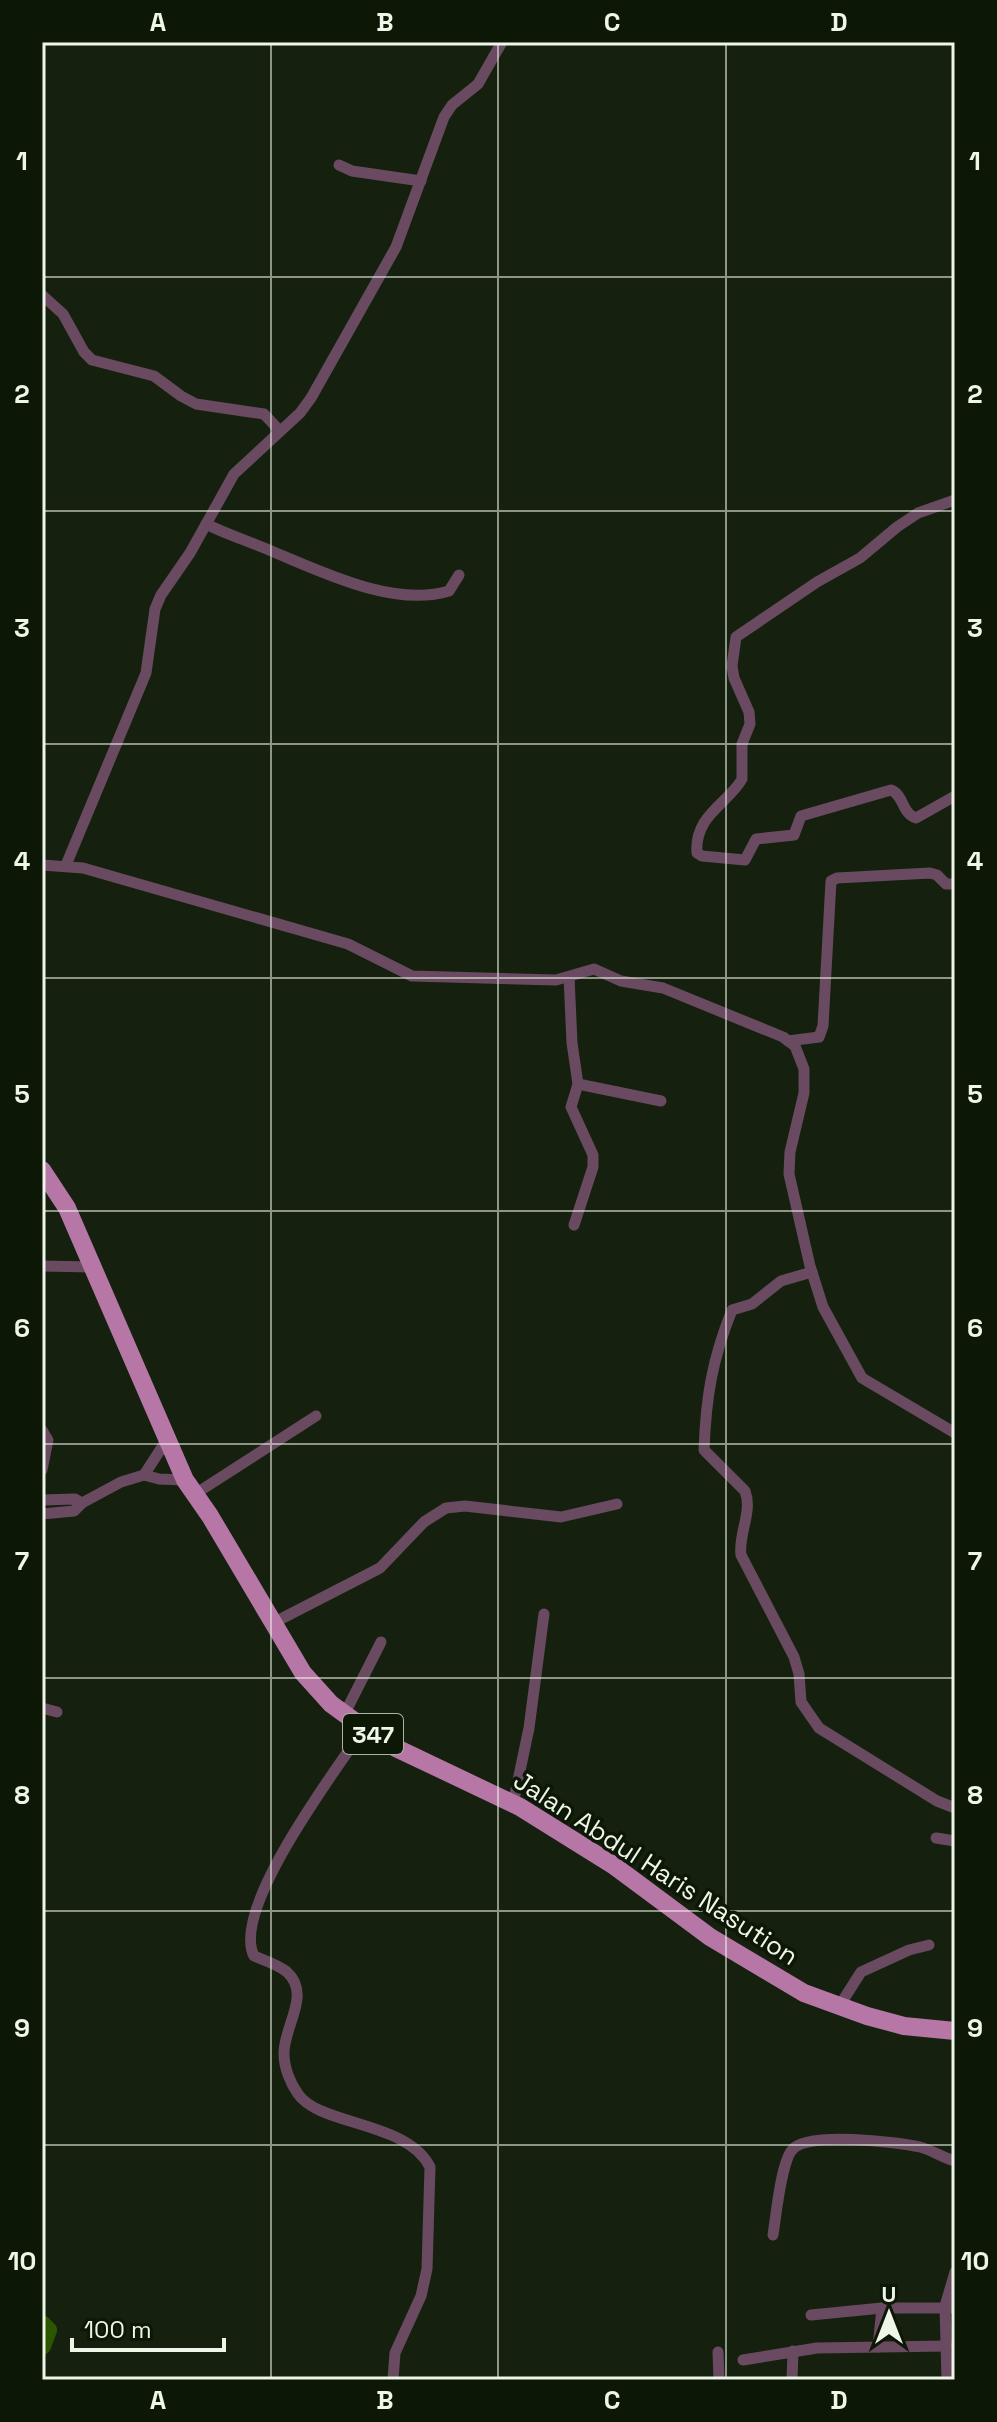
<svg xmlns="http://www.w3.org/2000/svg" width="997" height="2422" viewBox="0 0 997 2422" font-family="'Space Grotesk',sans-serif">
<style>
.lines{fill:none;stroke-linecap:round;stroke-linejoin:round}
.river{stroke:#2c5700;stroke-width:18}
.minor{stroke:#694a61;stroke-width:11}
.primary{stroke:#b677a7;stroke-width:18}
.grid{fill:none;stroke:#eef6e9;stroke-width:2;stroke-opacity:0.55}
.labels{text-anchor:middle;dominant-baseline:central;stroke-width:7;stroke-linejoin:round;paint-order:stroke}
.shield{fill:#0c1706;stroke:#aab3a5;stroke-width:2}
.shield-label{font-size:24px;font-weight:bold;fill:#eef6e9}
.street-label{font-size:26px;fill:#eef6e9;stroke:#0c1706}
.neatline{fill:none;stroke:#eef6e9;stroke-width:3}
.grid-label{font-size:26px;text-anchor:middle;font-weight:bold;fill:#eef6e9}
</style>
<rect width="100%" height="100%" fill="#15210e"/>
<g class="lines">
<!-- river -->
<path class="river" d="M42,2324L48,2330L42,2346"/>
<!-- minor -->
<g class="minor">
<path d="M339,165L352,171L421,181"/>
<path d="M42,295L63,314L84,352L92,360L154,376L181,396L196,404L264,414L279,430"/>
<path d="M955,500L918,513L897,527L860,558L817,582L736,637L732,666L734,678L749,712L750,724L742,744V779C729,803 694,815 697,853L702,856L745,860L756,839L794,835L801,816L891,790C904,795 902,814 916,818L955,796"/>
<path d="M206,524C226,534 248,541 269,550C320,571 393,608 449,591L459,575"/>
<path d="M42,865L83,868L348,944L412,976L556,980L594,969L621,981L663,988L783,1037L795,1046L804,1069V1093L790,1152L789,1174L810,1266L823,1307L862,1378L955,1433"/>
<path d="M66,865L146,673L155,609L161,595L190,553L234,474L300,413L311,398L396,247L444,117L452,105L478,84L502,42"/>
<path d="M569,977L572,1043L578,1084L571,1107L593,1155V1167L574,1225"/>
<path d="M788,1041L819,1037L823,1026L831,881L837,878L930,873L937,875L946,884H955"/>
<path d="M578,1084L661,1101"/>
<path d="M42,1266L92,1267"/>
<path d="M812,1272L781,1281L752,1304L732,1310C712,1360 706,1397 704,1450L745,1491C753,1512 738,1534 741,1555L794,1657L799,1674L801,1702L819,1728L937,1801L955,1808"/>
<path d="M42,1430L48,1440L42,1470"/>
<path d="M144,1475L166,1441"/>
<path d="M195,1494L316,1416"/>
<path d="M42,1500L75,1499L82,1503"/>
<path d="M42,1514L74,1511L82,1503L121,1482L144,1475L159,1479L185,1480"/>
<path d="M273,1623L380,1568L424,1522L446,1508L465,1506L561,1517L617,1504"/>
<path d="M42,1708L57,1712"/>
<path d="M345,1713L381,1642"/>
<path d="M364,1728C337,1769 230,1909 254,1956C264,1960 279,1965 287,1972C312,1995 283,2027 284,2054C284,2067 290,2083 298,2094C320,2126 407,2121 430,2167L427,2269L421,2296L395,2353L393,2380"/>
<path d="M513,1804L529,1728L544,1614"/>
<path d="M936,1838L955,1841"/>
<path d="M840,2005L861,1972L909,1950L929,1945"/>
<path d="M773,2235C776,2216 781,2163 792,2150C806,2131 898,2142 920,2147C932,2150 943,2158 955,2161"/>
<path d="M811,2315L882,2308"/>
<path d="M878,2347L882,2308H955"/>
<path d="M718,2352L719,2380"/>
<path d="M743,2360L817,2348L947,2346"/>
<path d="M792,2380L793,2351"/>
<path d="M947,2380L945,2306L955,2272"/>
</g>
<!-- primary -->
<path class="primary" d="M42,1170L67,1208L185,1480L210,1516L303,1673L331,1704L364,1728L396,1748L520,1807L613,1865L710,1937L804,1993L867,2016L904,2026L955,2031"/>
</g>
<!-- grid -->
<path class="grid" d="M271,42V2380M498,42V2380M726,42V2380M42,277H955M42,511H955M42,744H955M42,978H955M42,1211H955M42,1444H955M42,1678H955M42,1911H955M42,2145H955"/>
<g class="labels">
<!-- shield labels -->
<rect class="shield" x="343" y="1714" width="60" height="40" rx="6"/>
<g class="shield-label">
<text x="373" y="1734">347</text>
</g>
<!-- street labels -->
<g class="street-label">
<text transform="translate(656 1868) rotate(33)">Jalan Abdul Haris Nasution</text>
</g>
</g>
<!-- border -->
<rect width="997" height="2422" fill="none" stroke="#0c1706" stroke-width="88"/>
<!-- north arrow -->
<g transform="translate(889 2314)" stroke="#0c1706" stroke-width="6" paint-order="stroke">
<path d="M0-6L14 30L0 20L-14 30Z" fill="#eef6e9"/>
<text y="-12" font-size="22" font-weight="bold" text-anchor="middle" fill="#eef6e9">U</text>
</g>
<!-- scale -->
<path d="M72 2338v12h152v-12" fill="none" stroke="#eef6e9" stroke-width="4"/>
<text x="84" y="2338" font-size="24" fill="#eef6e9" stroke="#0c1706" stroke-width="6" paint-order="stroke">100 m</text>
<rect x="44" y="44" width="909" height="2334" class="neatline"/>
<g class="grid-label">
<text x="158" y="31">A</text>
<text x="385" y="31">B</text>
<text x="612" y="31">C</text>
<text x="839" y="31">D</text>
<text x="22" y="170">1</text>
<text x="975" y="170">1</text>
<text x="22" y="403">2</text>
<text x="975" y="403">2</text>
<text x="22" y="637">3</text>
<text x="975" y="637">3</text>
<text x="22" y="870">4</text>
<text x="975" y="870">4</text>
<text x="22" y="1103">5</text>
<text x="975" y="1103">5</text>
<text x="22" y="1337">6</text>
<text x="975" y="1337">6</text>
<text x="22" y="1570">7</text>
<text x="975" y="1570">7</text>
<text x="22" y="1804">8</text>
<text x="975" y="1804">8</text>
<text x="22" y="2037">9</text>
<text x="975" y="2037">9</text>
<text x="22" y="2270">10</text>
<text x="975" y="2270">10</text>
<text x="158" y="2409">A</text>
<text x="385" y="2409">B</text>
<text x="612" y="2409">C</text>
<text x="839" y="2409">D</text>
</g>
</svg>
